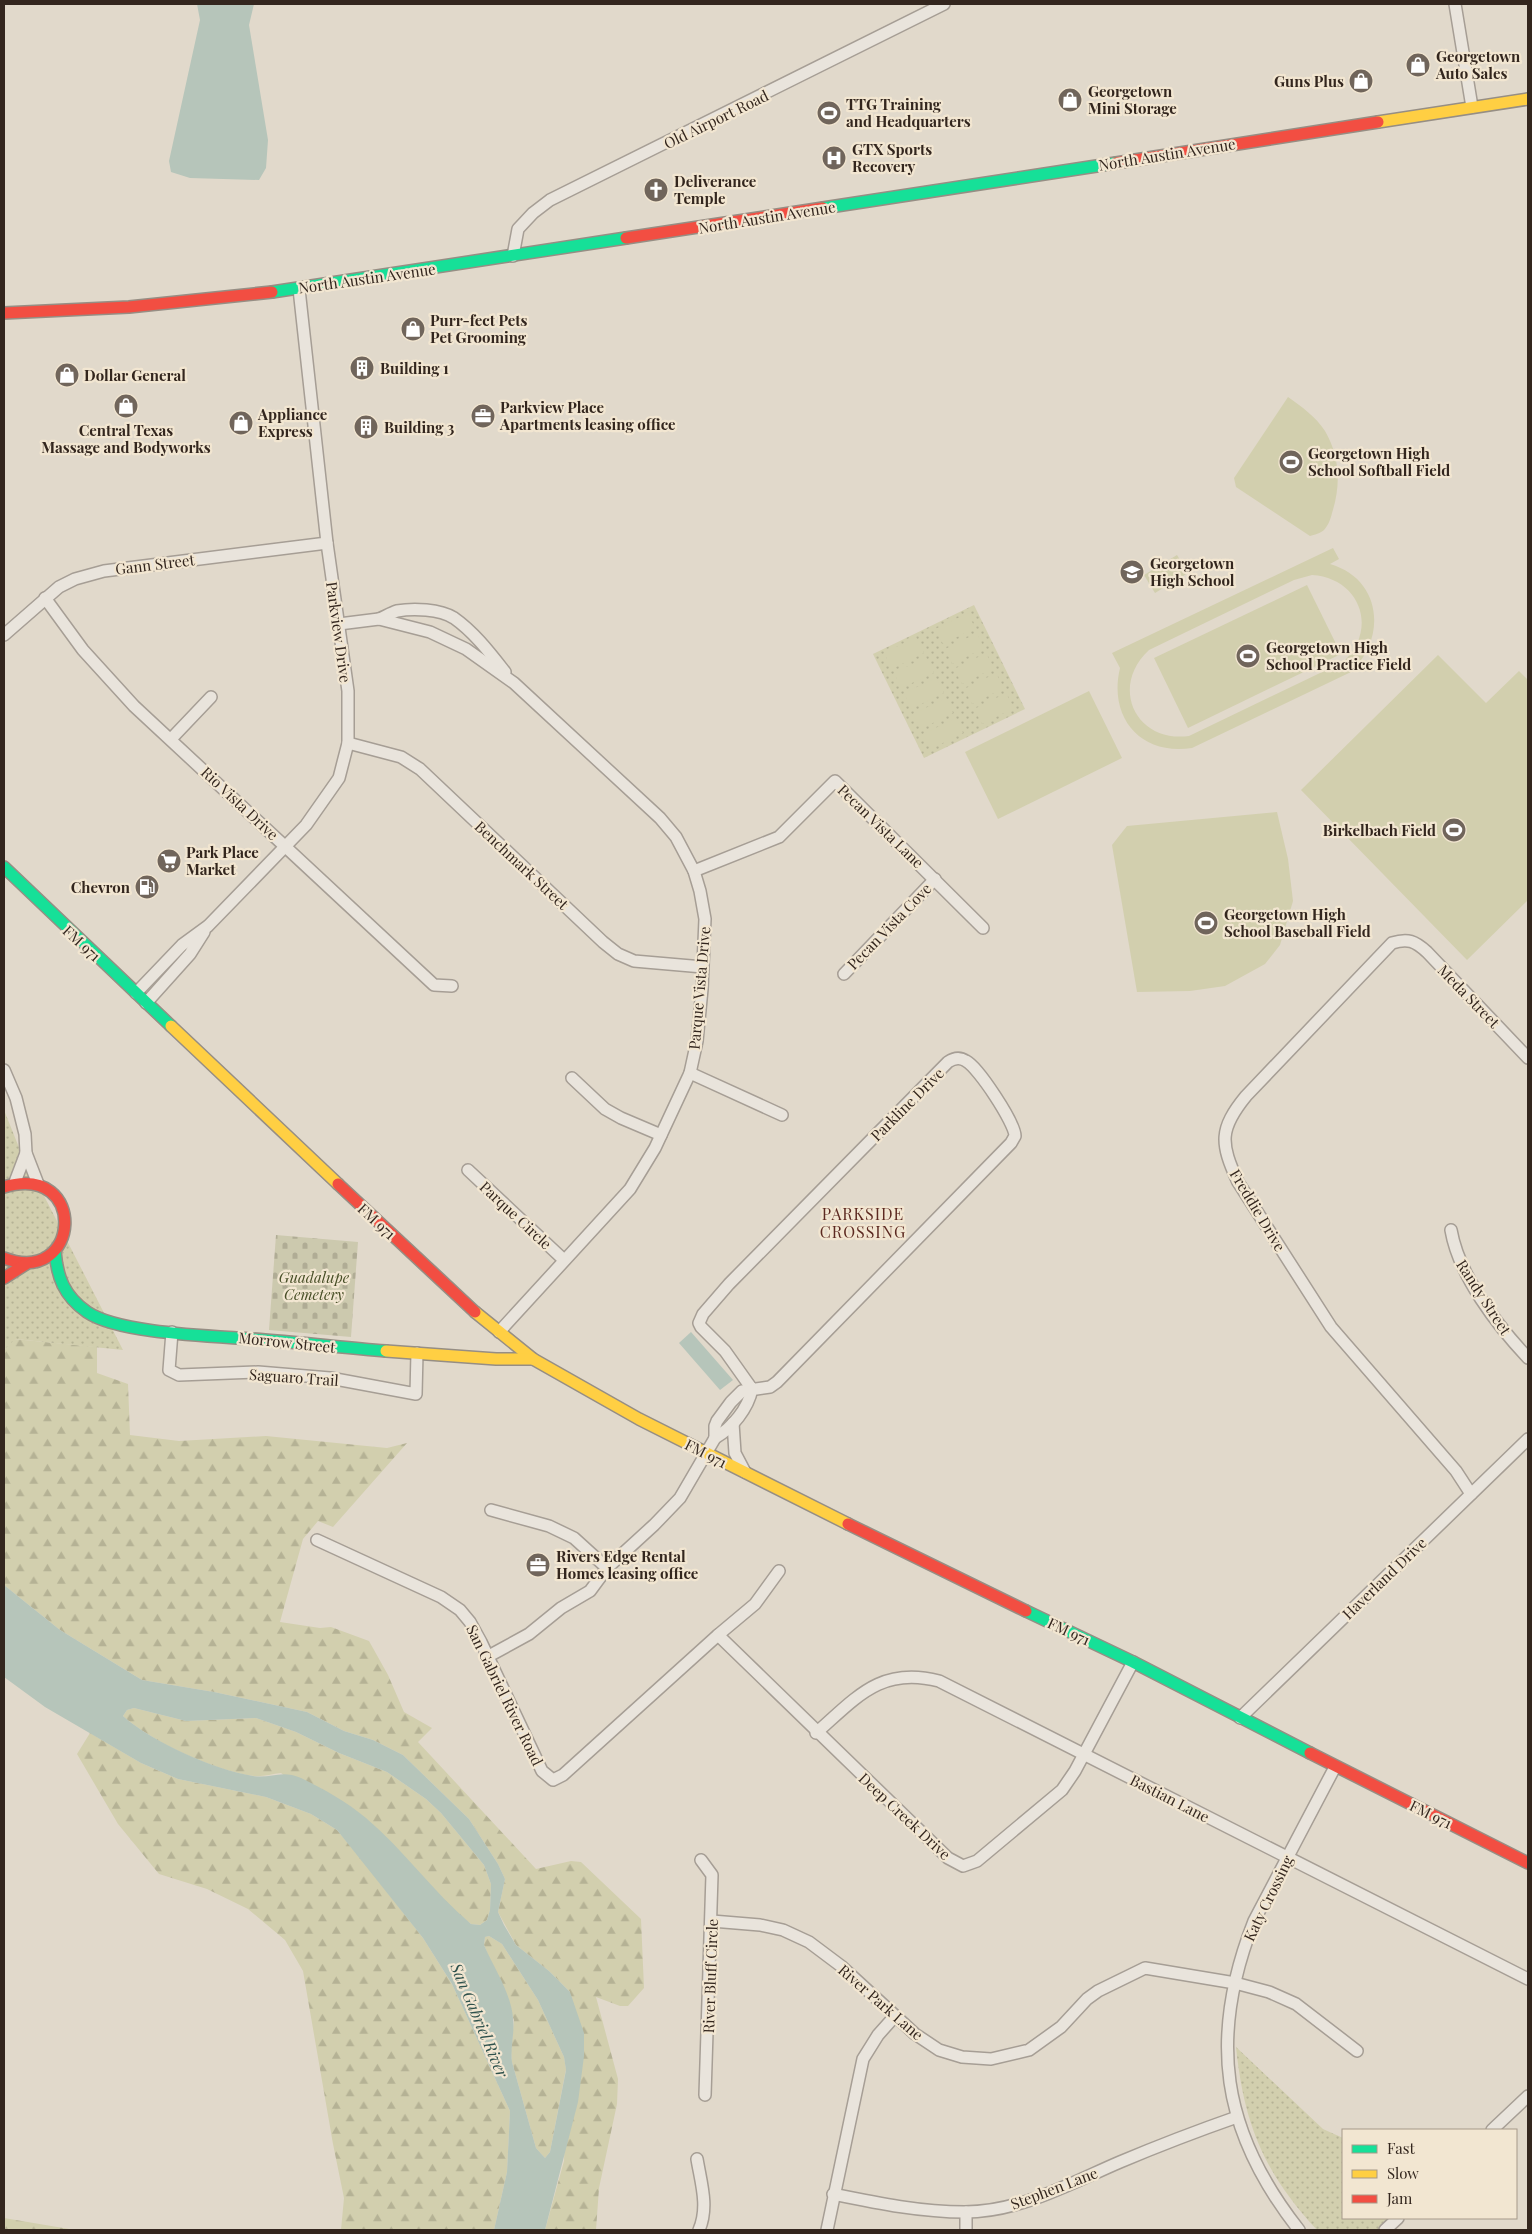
<svg xmlns="http://www.w3.org/2000/svg" width="1532" height="2234" viewBox="0 0 1532 2234" font-family="'Playfair Display',serif">
<style>
.forest{fill:url(#forest-firs)}
.cemetery{fill:url(#cemetery-stones)}
.park{fill:url(#park-dots)}
.pitch{fill:#d2cfae;fill-rule:evenodd}
.water{fill:#b6c5ba;fill-rule:evenodd}
.lines{fill:none;stroke-linecap:round;stroke-linejoin:round}
.street-casing{stroke:#a69e95;stroke-width:14}
.fast-casing{stroke:#968e84;stroke-width:14}
.slow-casing{stroke:#968e84;stroke-width:14}
.jam-casing{stroke:#968e84;stroke-width:14}
.street{stroke:#e9e4dc;stroke-width:11}
.fast{stroke:#16e098;stroke-width:11}
.slow{stroke:#ffcf43;stroke-width:11}
.jam{stroke:#f24e42;stroke-width:11}
.labels{text-anchor:middle;dominant-baseline:central;stroke-width:4.5;stroke-linejoin:round;paint-order:stroke}
.poi-label{font-size:15px;font-weight:bold;fill:#33261e;stroke:#f2e6d1;text-anchor:start}
.street-label{font-size:15px;fill:#33261e;stroke:#f2e6d1}
.park-label{font-size:15px;font-style:italic;fill:#474e26;stroke:#f2e6d1}
.neighbourhood-label{font-size:16px;letter-spacing:1px;fill:#5c2921;stroke:#f2e6d1}
.water-label{font-size:16px;font-style:italic;fill:#2e514c;stroke:#f2e6d1}
</style>
<defs>
<pattern id="forest-firs" width="22" height="20" patternUnits="userSpaceOnUse" patternTransform="scale(1.25)"><rect width="22" height="20" fill="#d2cfae"/><path d="M5 1l3.5 6h-7zM16 11l3.5 6h-7z" fill="#b5b295"/></pattern>
<pattern id="cemetery-stones" width="16" height="16" patternUnits="userSpaceOnUse" patternTransform="scale(1.25)"><rect width="16" height="16" fill="#ccc9ae"/><path d="M2 7V4a2 2 0 0 1 4 0v3zM10 15v-3a2 2 0 0 1 4 0v3z" fill="#b0ac95"/></pattern>
<pattern id="park-dots" width="8" height="8" patternUnits="userSpaceOnUse" patternTransform="scale(1.25)"><rect width="8" height="8" fill="#d2cfae"/><path d="M2 2h.1M6 6h.1" fill="none" stroke="#b5b295" stroke-width="1.8" stroke-linecap="round"/></pattern>
</defs>
<rect width="100%" height="100%" fill="#e1d9cb"/>
<!-- forest -->
<g class="forest">
<path d="M14,1339L97,1347V1373L128,1384L130,1435L179,1441L266,1436L387,1448L407,1443L333,1527L318,1521L303,1539L280,1622L320,1628L331,1627L369,1641L388,1675L404,1712L432,1728L418,1742L536,1869L571,1861L581,1862L641,1919L644,1988L628,2006H620L596,1997L618,2079L617,2104L599,2188L596,2230H545L564,2161L570,1992L549,1971L516,1945L498,1912L505,1879L498,1864L469,1819L403,1755L373,1740L344,1731L307,1712L214,1692L142,1680L60,1630L4,1585V1350Z"/>
<path d="M134,1708L186,1721L256,1718L296,1732L339,1753L387,1772L426,1799L441,1813L484,1865L491,1884L490,1910L487,1920L480,1925L471,1924L281,1773C272,1774 262,1777 254,1776C217,1772 150,1741 123,1716L127,1710Z"/>
<path d="M90,1733L141,1763L178,1779L266,1797L311,1814L337,1830L362,1860L423,1938L452,1984L510,2111L507,2172L494,2230H341L344,2198L333,2144L303,1971L285,1940L248,1909L207,1889L159,1874L118,1824L77,1754Z"/>
<path d="M489,1936L502,1944L538,2000L564,2057L566,2069L550,2152L545,2158L536,2148L512,2062L511,2051L514,2020L484,1945L485,1937Z"/>
<path d="M4,2218L75,2230H4Z"/>
</g>
<!-- cemetery -->
<path class="cemetery" d="M276,1235L358,1242L351,1337L269,1330Z"/>
<!-- park -->
<g class="park">
<path d="M974,605L1025,709L924,758L873,654Z"/>
<path d="M4,1110L18,1145L123,1350L15,1339L4,1350Z"/>
<path d="M1236,2047L1323,2129L1343,2138V2218H1390L1377,2230H1317C1264,2173 1244,2124 1236,2047Z"/>
</g>
<!-- pitch -->
<g class="pitch">
<path d="M1288,397C1301,406 1316,417 1325,431C1340,457 1341,485 1332,513C1331,518 1328,526 1324,530C1321,533 1314,535 1310,536L1236,487L1234,478Z"/>
<path d="M1333,548L1339,559L1330,564C1382,579 1387,638 1351,672L1192,748C1141,756 1108,718 1120,668L1112,653ZM1312,575C1360,578 1379,629 1343,662L1189,736C1136,743 1109,687 1149,650L1294,580Z"/>
<path d="M1177,555L1188,573L1155,593L1144,575Z"/>
<path d="M1307,585L1341,654L1188,728L1154,658Z"/>
<path d="M968,613L975,628L943,644L935,629Z"/>
<path d="M977,633L984,648L952,664L945,649Z"/>
<path d="M916,637L924,653L892,669L884,653Z"/>
<path d="M986,653L994,668L962,684L954,669Z"/>
<path d="M1438,655L1486,703L1519,671L1528,680V900L1467,960L1301,790Z"/>
<path d="M926,657L934,673L901,688L894,673Z"/>
<path d="M996,673L1004,688L972,704L964,689Z"/>
<path d="M936,678L944,693L911,709L904,693Z"/>
<path d="M1089,691L1122,758L998,819L965,752Z"/>
<path d="M1006,693L1014,708L982,724L974,709Z"/>
<path d="M946,698L953,713L921,729L913,714Z"/>
<path d="M956,718L963,733L931,749L923,734Z"/>
<path d="M1277,812L1288,859L1293,901L1280,945L1265,964L1225,986L1190,991L1137,992L1112,845L1127,826Z"/>
</g>
<!-- water -->
<g class="water">
<path d="M197,4H254L249,25L268,140L266,168L259,180L190,178L171,172L169,161L200,20Z"/>
<path d="M691,1332L733,1380L720,1390L679,1343Z"/>
<path d="M4,1585L60,1630L142,1680L214,1692L307,1712L344,1731L373,1740L403,1755L469,1819L498,1864L505,1879L498,1912L504,1925L516,1945L549,1971L570,1992L584,2033V2056L578,2102L545,2230H494L507,2172L510,2111L452,1984L423,1938L337,1830L311,1814L266,1797L178,1779L141,1763L45,1707L4,1677ZM134,1708L186,1721L256,1718L296,1732L339,1753L387,1772L426,1799L441,1813L484,1865L491,1884L490,1910L487,1920L480,1925L471,1924C433,1892 404,1850 366,1818C347,1802 324,1789 301,1778C281,1769 271,1779 253,1776C215,1770 152,1742 123,1716L127,1710ZM489,1936L502,1944L538,2000L564,2057L566,2070L550,2152L545,2158L536,2148L512,2062C510,2047 515,2033 513,2018C511,1993 494,1968 484,1945L485,1937Z"/>
</g>
<g class="lines">
<defs>
<g id="street">
<path d="M1455,4L1472,107"/>
<path d="M513,256L518,229L533,213L550,200L944,4"/>
<path d="M45,598L83,650L134,706L434,985L452,986"/>
<path d="M379,619C384,617 391,613 397,611C413,608 440,609 454,618C474,632 490,653 505,672"/>
<path d="M339,624L379,619L430,632L466,649L514,683L660,818L676,837L694,871L700,891L705,919L702,989L697,1041L690,1073L655,1148L630,1189L499,1332"/>
<path d="M4,635L59,587L75,579L104,571L327,543"/>
<path d="M171,739L211,697"/>
<path d="M348,743L401,757L420,769L603,942L618,954L634,961L703,967"/>
<path d="M694,871L779,837L835,781L983,928"/>
<path d="M844,974L935,879"/>
<path d="M136,993L182,945L208,926L306,825L339,778L348,743V691L327,543L299,289"/>
<path d="M146,1003L190,954L204,932"/>
<path d="M4,1070L16,1098L25,1134L26,1153L38,1184"/>
<path d="M690,1073L782,1115"/>
<path d="M572,1078L605,1109L621,1118L661,1135"/>
<path d="M468,1170L564,1260"/>
<path d="M15,1182L26,1153"/>
<path d="M1451,1230C1459,1276 1497,1325 1528,1358"/>
<path d="M172,1332L169,1370L179,1375L258,1372L330,1378L416,1394L417,1353"/>
<path d="M733,1423L735,1453L745,1472"/>
<path d="M715,1438V1426L717,1421L731,1402L742,1391L770,1387L777,1382L1011,1143L1015,1136C1015,1123 978,1067 966,1061C960,1057 954,1058 948,1062L729,1284L703,1314L699,1323L701,1327L725,1351L752,1389"/>
<path d="M1471,1494L1456,1471L1331,1327L1238,1182C1220,1143 1219,1129 1246,1096L1392,943C1408,938 1415,941 1427,952L1528,1058"/>
<path d="M491,1510L549,1526L574,1538L607,1568"/>
<path d="M317,1540L441,1597L460,1610L470,1622L481,1642L542,1771L553,1780L563,1775L718,1635L755,1604L779,1571"/>
<path d="M718,1635L948,1858L963,1866L977,1861L1062,1790L1075,1771L1133,1662"/>
<path d="M487,1657L529,1634L561,1608L590,1591L607,1568L654,1525L680,1498L715,1438C732,1428 748,1409 752,1389"/>
<path d="M1240,1718L1528,1439"/>
<path d="M816,1733C857,1697 881,1666 939,1681L1528,1979"/>
<path d="M701,1860L712,1875L705,2095"/>
<path d="M712,1921L760,1925L783,1930L809,1942L841,1966L915,2034L939,2050L962,2057L991,2059L1029,2050L1061,2027L1087,1999L1098,1991L1145,1968L1235,1983L1269,1992L1296,2004L1357,2051"/>
<path d="M1492,2130L1528,2096"/>
<path d="M697,2159C701,2183 709,2207 699,2230"/>
<path d="M833,2194C877,2203 920,2212 965,2212C1020,2212 1071,2183 1120,2162C1158,2146 1197,2131 1237,2117"/>
<path d="M966,2212V2230"/>
<path d="M827,2230L863,2059L878,2035L895,2016"/>
<path d="M1299,2230C1221,2131 1208,2038 1254,1921L1335,1767"/>
<path d="M1385,2230L1398,2218"/>
</g>
<g id="fast">
<path d="M823,208L1116,163"/>
<path d="M272,292L626,238"/>
<path d="M4,867L171,1026"/>
<path d="M55,1251C57,1277 64,1296 87,1312C121,1335 221,1336 265,1340C306,1343 346,1348 386,1351"/>
<path d="M1026,1611L1133,1662L1310,1753"/>
</g>
<g id="slow">
<path d="M1378,122L1528,99"/>
<path d="M171,1026L338,1184"/>
<path d="M475,1312L533,1359L639,1419L848,1524"/>
<path d="M386,1351L496,1359H533"/>
</g>
<g id="jam">
<path d="M1116,163L1378,122"/>
<path d="M626,238L823,208"/>
<path d="M4,313L129,307L272,292"/>
<path d="M338,1184L475,1312"/>
<path d="M4,1187C89,1162 81,1288 4,1258"/>
<path d="M4,1278L26,1264"/>
<path d="M848,1524L1026,1611"/>
<path d="M1310,1753L1528,1863"/>
</g>
</defs>
<!-- street casing -->
<use href="#street" class="street-casing"/>
<!-- fast casing -->
<use href="#fast" class="fast-casing"/>
<!-- slow casing -->
<use href="#slow" class="slow-casing"/>
<!-- jam casing -->
<use href="#jam" class="jam-casing"/>
<!-- street -->
<use href="#street" class="street"/>
<!-- fast -->
<use href="#fast" class="fast"/>
<!-- slow -->
<use href="#slow" class="slow"/>
<!-- jam -->
<use href="#jam" class="jam"/>
</g>
<!-- icons -->
<defs>
<symbol id="shop-disc" viewBox="-11 -11 22 22"><circle r="9.5" fill="#70655b" stroke="#f2e6d1"/><path d="M-5-2.5h2.3a2.7 3.5 0 0 1 5.4 0H5L5.5 6h-11ZM-1.5-2.5h3a1.5 2.3 0 0 0-3 0Z" fill="#fff"/></symbol>
<symbol id="stadium-disc" viewBox="-11 -11 22 22"><circle r="9.5" fill="#70655b" stroke="#f2e6d1"/><path d="M0-5a6.5 5 0 1 0 0 10a6.5 5 0 1 0 0-10ZM-3.5-1.8h7v3.6h-7Z" fill="#fff"/></symbol>
<symbol id="hospital-disc" viewBox="-11 -11 22 22"><circle r="9.5" fill="#70655b" stroke="#f2e6d1"/><path d="M-5-5h3v3.5h4V-5h3V5h-3V1.5h-4V5h-3Z" fill="#fff"/></symbol>
<symbol id="church-disc" viewBox="-11 -11 22 22"><circle r="9.5" fill="#70655b" stroke="#f2e6d1"/><path d="M-1.2-6h2.4v3.5h3.3v2.4h-3.3V6h-2.4V-.1h-3.3v-2.4h3.3Z" fill="#fff"/></symbol>
<symbol id="building-disc" viewBox="-11 -11 22 22"><circle r="9.5" fill="#70655b" stroke="#f2e6d1"/><path d="M-4-6H4V6H1V3H-1V6H-4ZM-2.5-4.3h1.7v1.8h-1.7ZM.8-4.3h1.7v1.8H.8ZM-2.5-1h1.7V.8h-1.7ZM.8-1h1.7V.8H.8Z" fill="#fff"/></symbol>
<symbol id="office-disc" viewBox="-11 -11 22 22"><circle r="9.5" fill="#70655b" stroke="#f2e6d1"/><path d="M-6-3h4V-5.5h4V-3h4V5H-6ZM-1-4.5V-3h2v-1.5ZM-6 0V1H6V0Z" fill="#fff"/></symbol>
<symbol id="school-disc" viewBox="-11 -11 22 22"><circle r="9.5" fill="#70655b" stroke="#f2e6d1"/><path d="M0-5L7-2L0 1L-7-2ZM-4 1L0 2.5L4 1V4Q0 6-4 4Z" fill="#fff"/></symbol>
<symbol id="supermarket-disc" viewBox="-11 -11 22 22"><circle r="9.5" fill="#70655b" stroke="#f2e6d1"/><path d="M-6-5.5h2.5l.6 2H6L4.5 2H-2.5L-4.4-4H-6ZM-1.5 3.2a1.3 1.3 0 1 0 .1 0ZM3 3.2a1.3 1.3 0 1 0 .1 0Z" fill="#fff"/></symbol>
<symbol id="fuel-disc" viewBox="-11 -11 22 22"><circle r="9.5" fill="#70655b" stroke="#f2e6d1"/><path d="M-5.5-6h7V0h2V4h1.3V-2.5L3-4.5l.8-.8L6-3V5H2.5V1h-1V6h-7ZM-4.2-4.7v3.2H.2V-4.7Z" fill="#fff"/></symbol>
</defs>
<g fill-rule="evenodd">
<use href="#shop-disc" x="1404" y="51" width="28" height="28"/>
<use href="#shop-disc" x="1347" y="67" width="28" height="28"/>
<use href="#shop-disc" x="1056" y="86" width="28" height="28"/>
<use href="#stadium-disc" x="815" y="99" width="28" height="28"/>
<use href="#hospital-disc" x="820" y="144" width="28" height="28"/>
<use href="#church-disc" x="642" y="176" width="28" height="28"/>
<use href="#shop-disc" x="399" y="315" width="28" height="28"/>
<use href="#building-disc" x="348" y="354" width="28" height="28"/>
<use href="#shop-disc" x="53" y="361" width="28" height="28"/>
<use href="#shop-disc" x="112" y="392" width="28" height="28"/>
<use href="#office-disc" x="469" y="402" width="28" height="28"/>
<use href="#shop-disc" x="227" y="409" width="28" height="28"/>
<use href="#building-disc" x="352" y="413" width="28" height="28"/>
<use href="#stadium-disc" x="1277" y="448" width="28" height="28"/>
<use href="#school-disc" x="1118" y="558" width="28" height="28"/>
<use href="#stadium-disc" x="1234" y="642" width="28" height="28"/>
<use href="#stadium-disc" x="1440" y="816" width="28" height="28"/>
<use href="#supermarket-disc" x="155" y="847" width="28" height="28"/>
<use href="#fuel-disc" x="133" y="873" width="28" height="28"/>
<use href="#stadium-disc" x="1192" y="909" width="28" height="28"/>
<use href="#office-disc" x="524" y="1551" width="28" height="28"/>
</g>
<g class="labels">
<!-- poi labels -->
<g class="poi-label">
<text x="1436" y="56">Georgetown<tspan x="1436" dy="17">Auto Sales</tspan></text>
<text x="1344" y="81" text-anchor="end">Guns Plus</text>
<text x="1088" y="91">Georgetown<tspan x="1088" dy="17">Mini Storage</tspan></text>
<text x="846" y="104">TTG Training<tspan x="846" dy="17">and Headquarters</tspan></text>
<text x="852" y="149">GTX Sports<tspan x="852" dy="17">Recovery</tspan></text>
<text x="674" y="181">Deliverance<tspan x="674" dy="17">Temple</tspan></text>
<text x="430" y="320">Purr-fect Pets<tspan x="430" dy="17">Pet Grooming</tspan></text>
<text x="380" y="368">Building 1</text>
<text x="84" y="375">Dollar General</text>
<text x="500" y="407">Parkview Place<tspan x="500" dy="17">Apartments leasing office</tspan></text>
<text x="258" y="414">Appliance<tspan x="258" dy="17">Express</tspan></text>
<text x="384" y="427">Building 3</text>
<text x="126" y="430" text-anchor="middle">Central Texas<tspan x="126" dy="17">Massage and Bodyworks</tspan></text>
<text x="1308" y="453">Georgetown High<tspan x="1308" dy="17">School Softball Field</tspan></text>
<text x="1150" y="563">Georgetown<tspan x="1150" dy="17">High School</tspan></text>
<text x="1266" y="647">Georgetown High<tspan x="1266" dy="17">School Practice Field</tspan></text>
<text x="1436" y="830" text-anchor="end">Birkelbach Field</text>
<text x="186" y="852">Park Place<tspan x="186" dy="17">Market</tspan></text>
<text x="130" y="887" text-anchor="end">Chevron</text>
<text x="1224" y="914">Georgetown High<tspan x="1224" dy="17">School Baseball Field</tspan></text>
<text x="556" y="1556">Rivers Edge Rental<tspan x="556" dy="17">Homes leasing office</tspan></text>
</g>
<!-- street labels -->
<g class="street-label">
<text transform="translate(716 119) rotate(-26)">Old Airport Road</text>
<text transform="translate(1167 154) rotate(-9)">North Austin Avenue</text>
<text transform="translate(767 217) rotate(-9)">North Austin Avenue</text>
<text transform="translate(367 278) rotate(-8)">North Austin Avenue</text>
<text transform="translate(155 564) rotate(-7)">Gann Street</text>
<text transform="translate(339 632) rotate(82)">Parkview Drive</text>
<text transform="translate(240 803) rotate(43)">Rio Vista Drive</text>
<text transform="translate(881 826) rotate(44)">Pecan Vista Lane</text>
<text transform="translate(522 865) rotate(43)">Benchmark Street</text>
<text transform="translate(889 926) rotate(-46)">Pecan Vista Cove</text>
<text transform="translate(82 943) rotate(43)">FM 971</text>
<text transform="translate(699 988) rotate(-85)">Parque Vista Drive</text>
<text transform="translate(1469 996) rotate(46)">Meda Street</text>
<text transform="translate(907 1104) rotate(-45)">Parkline Drive</text>
<text transform="translate(1258 1210) rotate(59)">Freddie Drive</text>
<text transform="translate(516 1215) rotate(43)">Parque Circle</text>
<text transform="translate(377 1221) rotate(43)">FM 971</text>
<text transform="translate(1484 1297) rotate(57)">Randy Street</text>
<text transform="translate(287 1342) rotate(6)">Morrow Street</text>
<text transform="translate(294 1377) rotate(4)">Saguaro Trail</text>
<text transform="translate(706 1453) rotate(27)">FM 971</text>
<text transform="translate(1384 1578) rotate(-44)">Haverland Drive</text>
<text transform="translate(1069 1631) rotate(25)">FM 971</text>
<text transform="translate(505 1695) rotate(64)">San Gabriel River Road</text>
<text transform="translate(1170 1798) rotate(27)">Bastian Lane</text>
<text transform="translate(1431 1814) rotate(26)">FM 971</text>
<text transform="translate(905 1816) rotate(43)">Deep Creek Drive</text>
<text transform="translate(1268 1898) rotate(-64)">Katy Crossing</text>
<text transform="translate(710 1976) rotate(-88)">River Bluff Circle</text>
<text transform="translate(881 2002) rotate(41)">River Park Lane</text>
<text transform="translate(1054 2188) rotate(-21)">Stephen Lane</text>
</g>
<!-- park labels -->
<g class="park-label">
<text x="314" y="1277">Guadalupe<tspan x="314" dy="17">Cemetery</tspan></text>
</g>
<!-- neighbourhood labels -->
<g class="neighbourhood-label">
<text x="863" y="1213">PARKSIDE<tspan x="863" dy="18">CROSSING</tspan></text>
</g>
<!-- water labels -->
<g class="water-label">
<text transform="translate(480 2020) rotate(67)">San Gabriel River</text>
</g>
</g>
<!-- border -->
<rect width="1532" height="2234" fill="none" stroke="#33261e" stroke-width="10"/>
<!-- legend -->
<rect x="1342" y="2129" width="175" height="90" fill="#f2e6d1" stroke="#a69989"/>
<rect x="1352" y="2145" width="25" height="8" fill="#16e098" stroke="#a69989"/>
<text x="1387" y="2154" font-size="15" fill="#33261e">Fast</text>
<rect x="1352" y="2170" width="25" height="8" fill="#ffcf43" stroke="#a69989"/>
<text x="1387" y="2179" font-size="15" fill="#33261e">Slow</text>
<rect x="1352" y="2195" width="25" height="8" fill="#f24e42" stroke="#a69989"/>
<text x="1387" y="2204" font-size="15" fill="#33261e">Jam</text>
</svg>
